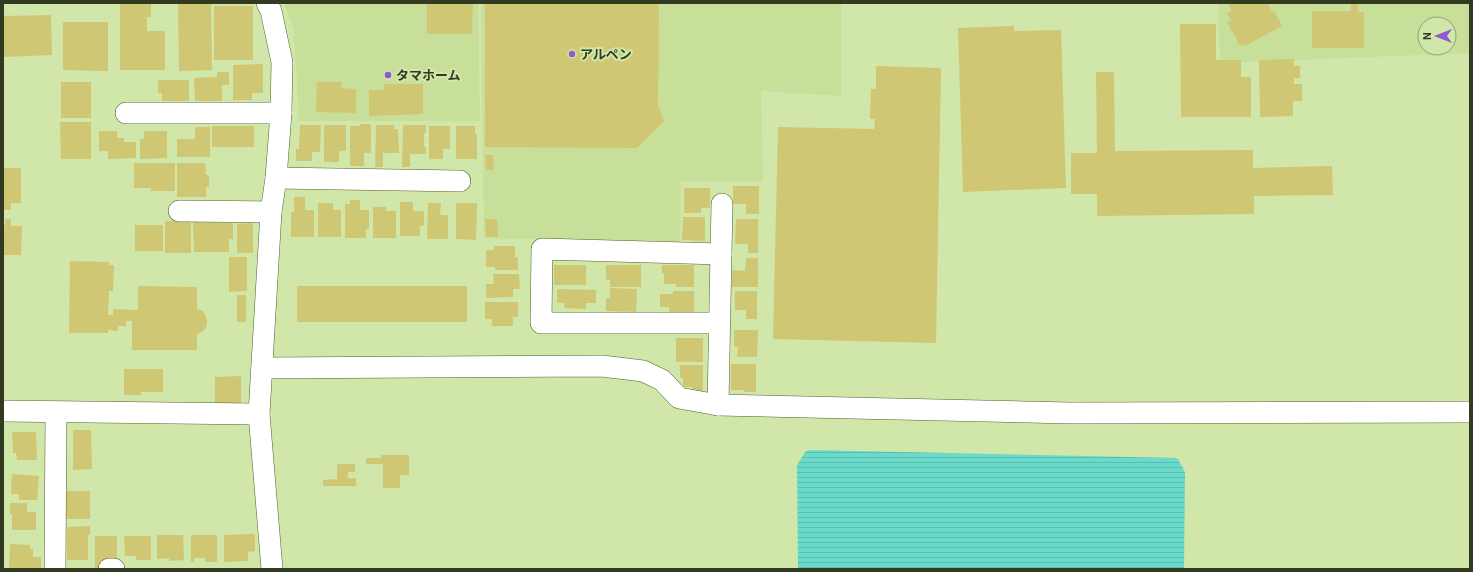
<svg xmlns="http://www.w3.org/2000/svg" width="1473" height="572" viewBox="0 0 1473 572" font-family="Roboto,'Noto Sans JP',sans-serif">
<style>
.built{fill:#c8df9a;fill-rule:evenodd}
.water{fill:url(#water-rules)}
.building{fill:#d0c774}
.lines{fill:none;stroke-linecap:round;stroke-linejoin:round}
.minor-casing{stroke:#516229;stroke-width:22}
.minor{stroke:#fff;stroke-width:21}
.poi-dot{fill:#9158cf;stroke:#d1e6a9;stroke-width:1.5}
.labels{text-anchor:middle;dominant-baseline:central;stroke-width:4;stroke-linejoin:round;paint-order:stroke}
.poi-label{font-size:13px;font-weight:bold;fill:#323a21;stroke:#d1e6a9;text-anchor:start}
</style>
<defs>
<pattern id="water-rules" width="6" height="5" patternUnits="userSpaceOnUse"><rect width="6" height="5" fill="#6adaca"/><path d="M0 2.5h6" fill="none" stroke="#5cbcad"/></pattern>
</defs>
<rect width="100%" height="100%" fill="#d1e6a9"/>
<!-- built -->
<g class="built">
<path d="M284,3H478L480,121H299L294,30Z"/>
<path d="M481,3H841V96L761,91L763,181H681L680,242L484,238Z"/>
<path d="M1218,3H1470V53L1220,63ZM1425,24H1449V48H1425Z"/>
</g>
<!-- water -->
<path class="water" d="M811,450L1176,458L1178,459L1185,472L1184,569H798L797,465L806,451Z"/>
<!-- building -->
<g class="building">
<path d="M120,3H151V17H147V31H165V70H120Z"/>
<path d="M178,3H211L212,70L179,71Z"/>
<path d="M427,3H473L472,34H427Z"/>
<path d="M485,3H659L658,105L664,121L637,148L485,147Z"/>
<path d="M1228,3H1267L1272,12L1274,11L1282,26L1245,46L1244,44L1240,46L1227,22L1231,20L1227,13L1232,11Z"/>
<path d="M1351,3H1358V12H1364V48H1312V11H1351Z"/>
<rect x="214" y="6" width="39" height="54"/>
<path d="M51,15L52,55L3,57V16Z"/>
<path d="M63,22H108V71L63,70Z"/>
<path d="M1180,24H1216V60H1241V77H1251V117H1181Z"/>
<path d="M1014,26V31L1061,30L1066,188L963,192L958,28Z"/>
<path d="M1294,59V66H1300V78H1294V84H1302V101H1293V116L1260,117L1259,60Z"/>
<path d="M263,64V93H252V100H233V65Z"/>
<path d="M876,66L941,68L936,343L773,339L778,127L874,129L875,119H870L871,89H876Z"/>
<path d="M217,72H229V85H222V101H195L194,78L217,77Z"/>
<path d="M1096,72H1114L1115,151L1253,150V168L1332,166L1333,195L1254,196V214L1097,216V194H1071V153H1097Z"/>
<path d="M158,80H189V101H162V93H158Z"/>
<rect x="61" y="82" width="30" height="36"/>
<path d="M317,82H342L341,88L356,89V113L316,112Z"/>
<path d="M384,84H423V114L369,116V90H384Z"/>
<path d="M60,122H91V159H61Z"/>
<path d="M360,124H371V153H364V166H350V126H360Z"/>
<path d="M300,125H321L320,152H312V161H296V149H299Z"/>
<path d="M324,125H346V151H339V162H324Z"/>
<path d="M376,125H394V129H398L399,153H383V167H375Z"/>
<path d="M403,125H426V133H424V147H426V154H410V167H402Z"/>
<rect x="212" y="126" width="42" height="21"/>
<path d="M429,126H450V149H443V159H429Z"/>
<path d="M456,126H475V134H477V159H456Z"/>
<path d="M195,127H210V157H177V139H195Z"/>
<path d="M99,131H117V138H124V142H136V158L108,159V151H99Z"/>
<path d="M144,131H167V158L140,159V139H144Z"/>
<path d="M485,155H493L494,170H486Z"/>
<path d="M134,163H175V191H151V188H134Z"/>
<path d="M177,163H205L206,175H209V187H206V197H177Z"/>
<path d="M3,168H21V203H11V210H3Z"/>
<path d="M733,186H759V214H746V204H733Z"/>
<path d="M684,188H710V208H701V213H684Z"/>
<path d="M294,197H305V210H314V237H291V212H294Z"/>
<path d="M350,200H360V210H369V229H366V238H345V204H350Z"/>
<path d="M400,202H413V211H424V226H420V236H400Z"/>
<path d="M318,203H333V210H341V237H318Z"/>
<path d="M428,203H441L440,215H448V239H427Z"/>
<path d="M456,203H477L476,240L456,239Z"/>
<path d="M373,207H386V211H396V238H373Z"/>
<path d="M683,217H705V241L682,240Z"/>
<path d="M5,219H11V226H22L21,255H3V225H5Z"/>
<path d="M485,219H497L498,237H486Z"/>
<path d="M736,219H758V253H748V244H735Z"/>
<rect x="165" y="221" width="26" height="32"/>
<path d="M193,222L233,223V239H229V252H194Z"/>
<path d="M253,223V253H237V224Z"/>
<rect x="135" y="225" width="28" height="26"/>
<path d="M494,246H515V257H518V270H495V267H486V250H494Z"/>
<path d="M229,257H247V291L229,292Z"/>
<path d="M746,258H758V287H732V270L745,271Z"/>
<path d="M70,261L109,262V265H114L113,291H109L108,315H113V309L138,310V286L197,287V309L203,311L206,316L207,322L206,328L202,332L197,334V350H132V321H126V326H118V331L108,330V333H69Z"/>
<rect x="554" y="265" width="32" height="20"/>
<path d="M606,265H641V287H610V280H606Z"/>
<path d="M662,265H694V287H676V284H664V273H662Z"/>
<path d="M493,274H519L520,289H513V297L486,298V284H494Z"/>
<rect x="297" y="286" width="170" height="36"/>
<path d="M610,288L637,289L636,312L606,311V298H610Z"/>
<path d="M557,289L596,290V303H586V309L564,308L565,303H557Z"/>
<path d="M673,291H694V313H669V307H660V294H673Z"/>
<path d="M735,291H757V319H746V310H735Z"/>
<rect x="237" y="295" width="9" height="27"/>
<path d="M485,302H518V317H513V326H492V319H485Z"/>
<path d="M734,330H758L757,357H737L738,347H734Z"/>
<rect x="676" y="338" width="27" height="24"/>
<path d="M731,364H756V392H744V390H731Z"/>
<path d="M680,365H703V393H692V387H683V378H680Z"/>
<path d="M124,369H163V392H141V395H124Z"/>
<path d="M241,376V405H215V377Z"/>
<path d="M73,430H91L92,469L73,470Z"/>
<path d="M12,432H36L37,460H17L16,453H13Z"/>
<path d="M381,455H409V475H400V488H383V464H366V458H381Z"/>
<path d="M337,464H355V472H348V478H356V486H323V480L337,479Z"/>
<path d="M12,474L39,476L37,500H19V494H11Z"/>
<rect x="65" y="491" width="25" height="28"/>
<path d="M10,503H27V512H36V530H12V514H10Z"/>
<path d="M90,526V535H88V560H67V527Z"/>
<path d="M255,534V551L248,552V561L224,562V535Z"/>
<path d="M157,535H183L184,560L169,561V558L157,559Z"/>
<path d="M191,535H217V562H205V558H194V562H191Z"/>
<path d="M95,536H117V560L109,569H95Z"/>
<path d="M124,536H151V560H136V556H125Z"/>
<path d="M10,544L30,545V549H33V557H41V569H9Z"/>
</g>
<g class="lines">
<defs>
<g id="minor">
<path d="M267,3L271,11L282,62L281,113L276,178L271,212L259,414L272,569"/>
<path d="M126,113H281"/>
<path d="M276,178L460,181"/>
<path d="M179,211L271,212"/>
<path d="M719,323H541L542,249L721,254"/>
<path d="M262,368L602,366L643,371L662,380L679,398L718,405L1071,413L1470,412"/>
<path d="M718,405L722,204"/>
<path d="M3,411L259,414"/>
<path d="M55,569L56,412"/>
<path d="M109,569H114"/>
</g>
</defs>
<!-- minor casing -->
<use href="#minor" class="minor-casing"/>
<!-- minor -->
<use href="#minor" class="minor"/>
</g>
<!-- markers -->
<g class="poi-dot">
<circle cx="572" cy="54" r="4"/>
<circle cx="388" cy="75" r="4"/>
</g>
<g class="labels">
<!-- poi labels -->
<g class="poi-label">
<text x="580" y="54">アルペン</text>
<text x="396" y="75">タマホーム</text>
</g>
</g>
<!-- border -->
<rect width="1473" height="572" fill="none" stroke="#323a21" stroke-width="8"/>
<!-- north arrow -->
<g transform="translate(1437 36) rotate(270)"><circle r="19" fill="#d1e6a9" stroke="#91a173"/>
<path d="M0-3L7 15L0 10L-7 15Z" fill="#9158cf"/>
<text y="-6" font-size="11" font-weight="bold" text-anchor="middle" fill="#323a21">N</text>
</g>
</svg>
